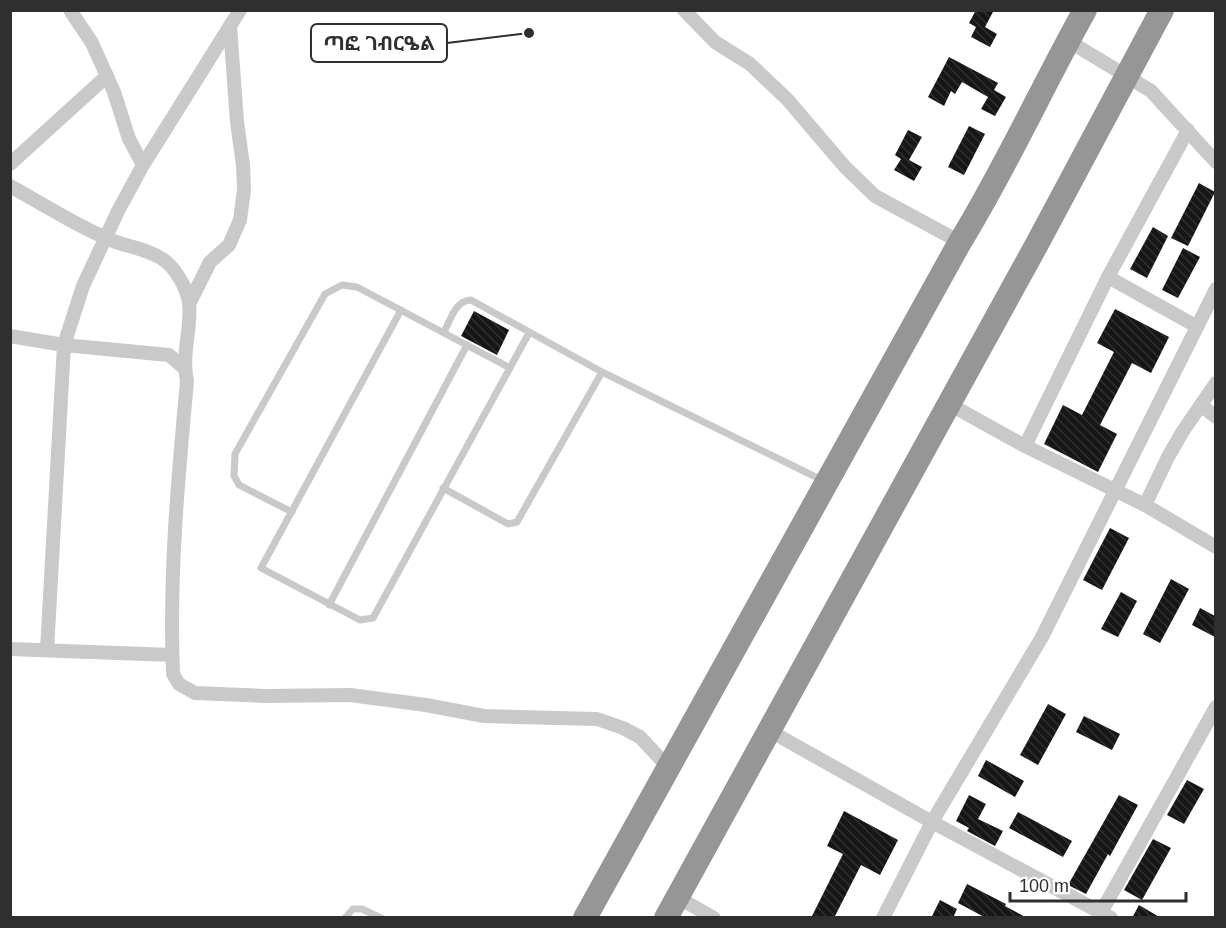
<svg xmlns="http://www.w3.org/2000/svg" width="1226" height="928" viewBox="0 0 1226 928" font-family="Helvetica,'Noto Sans Ethiopic',sans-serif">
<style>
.building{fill:url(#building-back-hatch)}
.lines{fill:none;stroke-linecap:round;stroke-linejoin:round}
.lane{stroke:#c9c9c9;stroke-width:7}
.street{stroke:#c9c9c9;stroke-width:14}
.highway{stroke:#969696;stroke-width:24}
.leader{fill:none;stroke:#2f2f2f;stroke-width:2}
.callout-dot{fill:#2f2f2f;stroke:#fff;stroke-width:2}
.callout{fill:#fff;stroke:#2f2f2f;stroke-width:2}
.callout-label{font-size:20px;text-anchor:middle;font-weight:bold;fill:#2f2f2f}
</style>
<defs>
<pattern id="building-back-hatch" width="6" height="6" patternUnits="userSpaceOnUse" patternTransform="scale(1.5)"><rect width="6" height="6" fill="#161616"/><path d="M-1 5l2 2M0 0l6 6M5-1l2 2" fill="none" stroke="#303030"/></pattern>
</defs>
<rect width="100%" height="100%" fill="#fff"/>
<!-- building -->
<g class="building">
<path d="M976,10H994L985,27L997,34L990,47L971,37L976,27L969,23Z"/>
<path d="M949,57L998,83L994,90L1006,97L995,116L981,109L988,97L962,82L955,94L951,91L944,106L928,97Z"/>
<path d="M969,126L985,134L964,175L948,167Z"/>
<path d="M908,130L922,137L909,160L922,167L914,181L894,170L901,159L895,155Z"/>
<path d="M1199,183L1215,192L1188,246L1171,238Z"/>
<path d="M1153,227L1168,236L1147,278L1130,269Z"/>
<path d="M1183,248L1200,257L1178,298L1162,290Z"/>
<path d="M1115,309L1169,337L1151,373L1132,363L1100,425L1117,434L1098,472L1044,444L1063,405L1082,415L1114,352L1097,343Z"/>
<path d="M474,311L509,330L497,355L461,336Z"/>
<path d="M1110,528L1129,538L1102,590L1083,580Z"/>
<path d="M1171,579L1189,589L1160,643L1143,634Z"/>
<path d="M1121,592L1137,601L1118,637L1101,629Z"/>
<path d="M1200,608L1215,616V637L1192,625Z"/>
<path d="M1048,704L1066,714L1038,765L1020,755Z"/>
<path d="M1084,716L1120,734L1112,750L1076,732Z"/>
<path d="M986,760L1024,781L1015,797L978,776Z"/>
<path d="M1187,780L1204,789L1184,824L1167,815Z"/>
<path d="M969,795L986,804L978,819L1003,831L995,846L967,831L969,828L956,821Z"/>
<path d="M1119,795L1138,805L1110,856L1108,854L1086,894L1068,885Z"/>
<path d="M844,811L898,840L880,875L861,865L834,918H811L843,854L827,846Z"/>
<path d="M1018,812L1072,841L1063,857L1009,828Z"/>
<path d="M1153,839L1171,848L1142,900L1124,890Z"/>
<path d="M967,884L1006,904L1005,906L1027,918H986L958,903Z"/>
<path d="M940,900L957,909L953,918H931Z"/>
<path d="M1139,905L1161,918H1132Z"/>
</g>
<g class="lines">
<!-- lane -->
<g class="lane">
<path d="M401,310L261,568L360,620L373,618L529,333"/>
<path d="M444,332C451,319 455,301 471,300L602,372L824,481"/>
<path d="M443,488L508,524L517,522L602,372"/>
<path d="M292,512L239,485L234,476L235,454L325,294L342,285L357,287L510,368"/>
<path d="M329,605L467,345"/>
<path d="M345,918L353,909H362L381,918"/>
</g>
<!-- street -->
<g class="street">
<path d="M70,10L92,43L114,92L129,139L143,165"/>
<path d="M684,10L715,42L750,64L787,99L845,167L875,196L960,242"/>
<path d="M1067,40L1151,91L1216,162"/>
<path d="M10,164L107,76"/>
<path d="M10,186C41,203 72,223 104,237C123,247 145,247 164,260C176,269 187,288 189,303C192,328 181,354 187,381C178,479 169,575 173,674L179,684L195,693L265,696L350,695L426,705L484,716L597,719L623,728L640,737L668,767"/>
<path d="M1108,277L1196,326"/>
<path d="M189,304L210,262L229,245L240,220L244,190L243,165L237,122L230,26"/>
<path d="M10,336L64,345L169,355L184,368"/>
<path d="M949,404L1025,446L1145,505L1216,547"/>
<path d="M1202,406L1216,417"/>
<path d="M1025,446L1108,277L1188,130"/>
<path d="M1145,505L1168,457L1183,431L1216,383"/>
<path d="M10,649L172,655"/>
<path d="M47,650L64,345L83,286L118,211L143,165L240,10"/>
<path d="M770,731L932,822L1111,918"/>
<path d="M677,897L714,918"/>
<path d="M883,918L932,822L1042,637L1216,289"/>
<path d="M1098,918L1216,707"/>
</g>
<!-- highway -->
<g class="highway">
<path d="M585,918L960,242C1006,167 1042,87 1085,10"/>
<path d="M666,918L1037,244L1162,10"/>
</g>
</g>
<!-- callouts -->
<path class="leader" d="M529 33L447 43"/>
<circle class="callout-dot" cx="529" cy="33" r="6"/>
<rect class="callout" x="311" y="24" width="136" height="38" rx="6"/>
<g class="callout-label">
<text x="379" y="50">ጣፎ ገብርዔል</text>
</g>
<!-- border -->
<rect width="1226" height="928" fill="none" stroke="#2f2f2f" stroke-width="24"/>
<!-- scale -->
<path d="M1010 892v9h176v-9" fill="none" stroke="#2f2f2f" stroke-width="3"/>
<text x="1019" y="892" font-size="18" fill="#2f2f2f" stroke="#ffffff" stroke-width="4.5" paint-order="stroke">100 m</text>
</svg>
